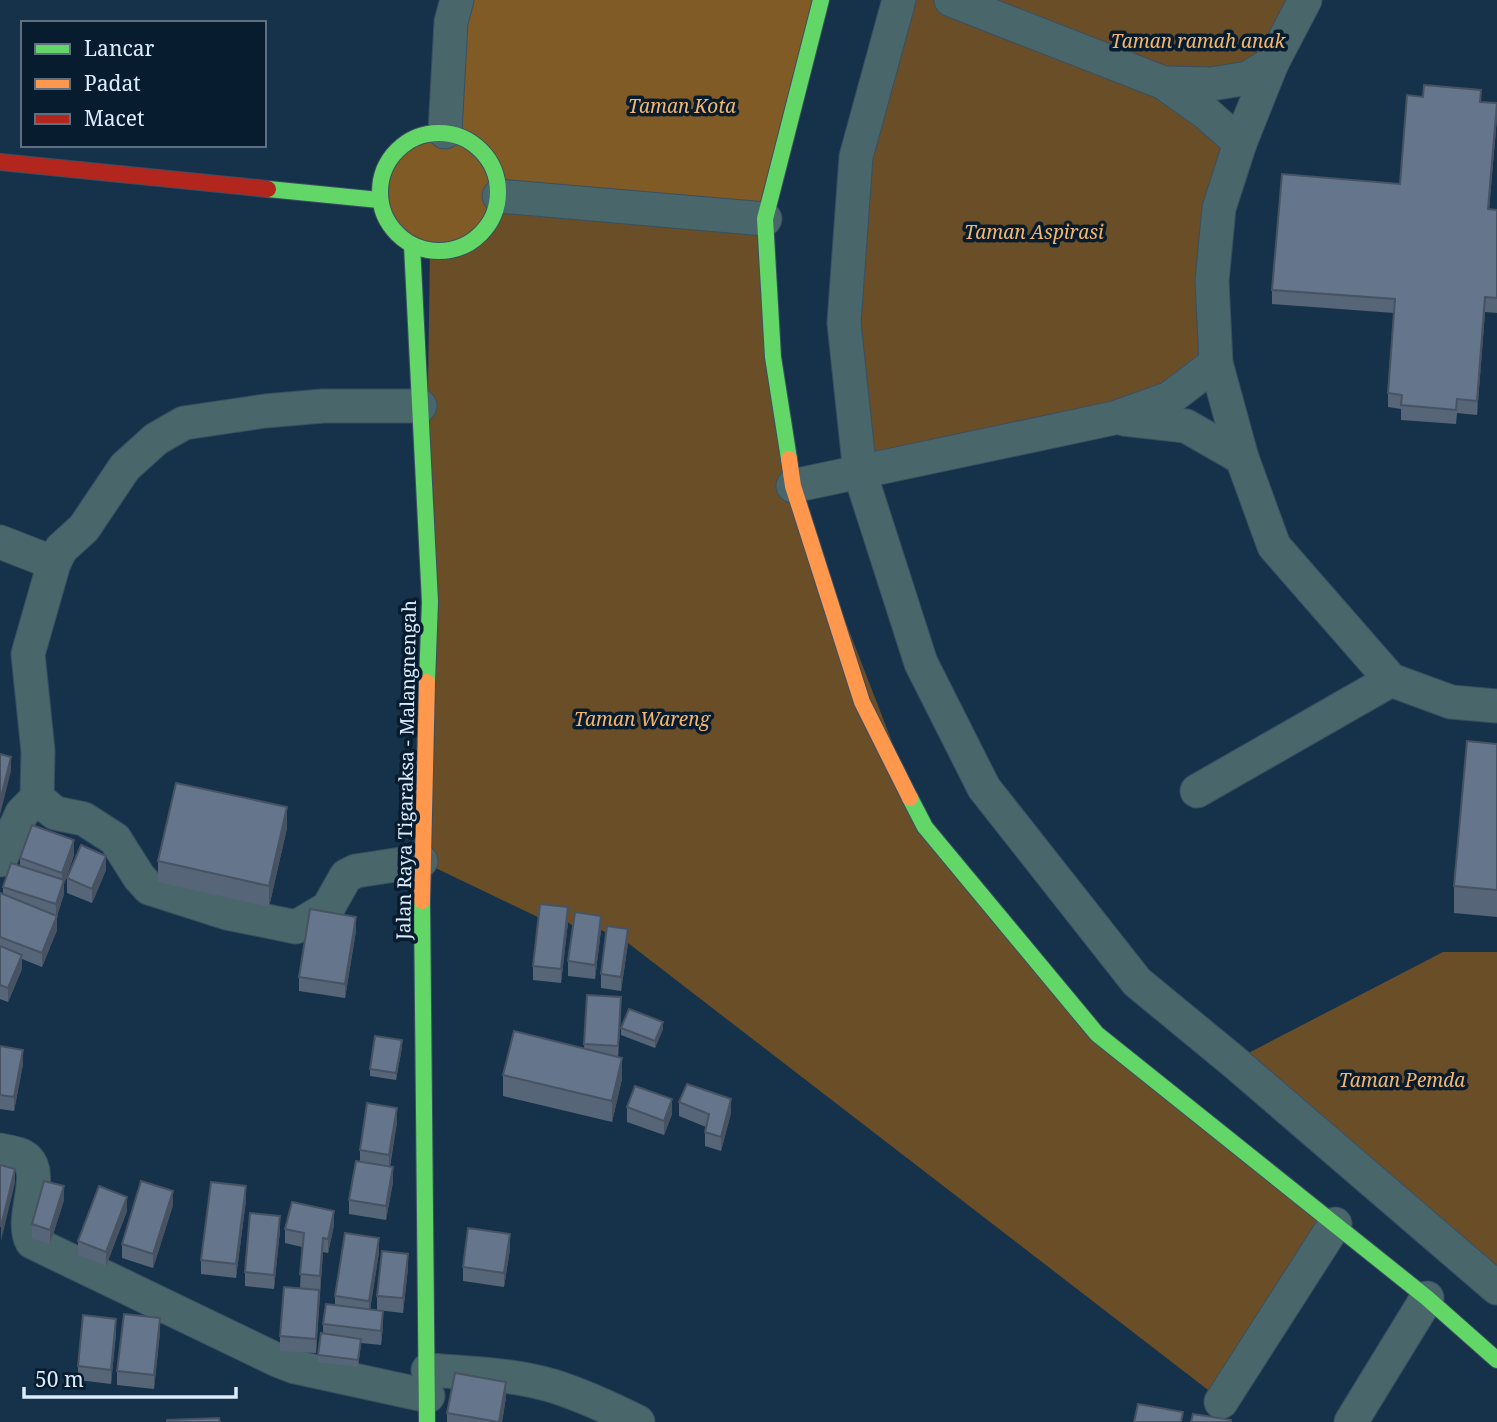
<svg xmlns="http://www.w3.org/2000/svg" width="1497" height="1422" viewBox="0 0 1497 1422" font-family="'Noto Serif',serif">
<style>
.green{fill:#6a4e28}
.forest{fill:#815b26}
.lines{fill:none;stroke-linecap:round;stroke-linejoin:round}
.street-casing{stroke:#3a4f62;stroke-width:35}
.fast-casing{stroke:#3a4f62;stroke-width:18}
.slow-casing{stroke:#3a4f62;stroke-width:18}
.jam-casing{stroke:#3a4f62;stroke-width:18}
.street{stroke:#49666a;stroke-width:33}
.fast{stroke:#63d668;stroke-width:16}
.slow{stroke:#ff974d;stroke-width:16}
.jam{stroke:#b3261e;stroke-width:16}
.wall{fill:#576578}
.shaded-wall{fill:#475262}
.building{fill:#65758c;stroke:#475262;stroke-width:2}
.labels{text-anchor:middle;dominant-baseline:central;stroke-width:7;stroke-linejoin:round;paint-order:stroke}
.park-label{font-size:19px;font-style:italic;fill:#f7b76b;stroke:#081c2f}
.street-label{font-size:19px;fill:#dcecfc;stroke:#081c2f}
</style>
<rect width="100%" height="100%" fill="#16324a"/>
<!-- green -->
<g class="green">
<path d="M899,0H1305L1272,63L1166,83L1240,143L1216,363L1170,398L860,473L844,323Z"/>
<path d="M499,196L765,219L793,486L925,827L1097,1034L1328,1219L1212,1393L628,943L601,930L575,927L567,922L540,918L421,861L430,251C471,250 489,235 499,196Z"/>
<path d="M1443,952H1497V1288L1233,1061Z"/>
</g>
<!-- forest -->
<path class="forest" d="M457,0H821L765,219L499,196C496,208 493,221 485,231C458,263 407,254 388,221C384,215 380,208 379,201C378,194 381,186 382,179C388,144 413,135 445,132Z"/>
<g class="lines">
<defs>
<g id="street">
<path d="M899,0L856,157L844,323L860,473L921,663L984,788L1137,982L1233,1061L1497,1288"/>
<path d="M951,0L1164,83L1206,113L1240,143"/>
<path d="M1305,0L1272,63L1240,143L1219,208L1212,281L1216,363L1242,458L1274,546L1391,680L1451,702L1497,706"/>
<path d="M1164,83L1211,84L1248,78L1272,63"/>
<path d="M445,132L451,22L457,0"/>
<path d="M499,196L765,219"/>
<path d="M1124,419L1186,426L1242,458"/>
<path d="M793,486L1114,418L1170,398L1216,363"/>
<path d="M0,542L54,563L61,549L84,528L125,467L156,439L184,423L265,411L323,406H420"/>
<path d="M1197,791L1391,680"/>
<path d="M37,798L38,751L28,654L54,563"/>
<path d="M0,860L22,813L37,798L55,813L84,819L115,839L139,877L149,888L227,913L296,927L328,908L346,876L356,871L421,861"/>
<path d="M0,1150C8,1152 21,1153 27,1159C45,1176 19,1219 32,1242L277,1360L295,1367L428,1396"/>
<path d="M428,1370C469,1373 513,1374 553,1386C582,1395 610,1408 638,1422"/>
<path d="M1221,1402L1335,1224"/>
<path d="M1351,1422L1427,1298"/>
</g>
<g id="fast">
<circle cx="439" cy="192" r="59"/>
<path d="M268,189L379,200"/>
<path d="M412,245L430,602L427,682"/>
<path d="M789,459L773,357L765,219L821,0"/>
<path d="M910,798L925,827L1097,1034L1427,1298L1497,1360"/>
<path d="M422,901L427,1422"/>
</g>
<g id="slow">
<path d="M789,459L793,486L862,702L910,798"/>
<path d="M422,901L427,682"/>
</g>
<path id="jam" d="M0,162L268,189"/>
</defs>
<!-- street casing -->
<use href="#street" class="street-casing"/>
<!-- fast casing -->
<use href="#fast" class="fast-casing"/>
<!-- slow casing -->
<use href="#slow" class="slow-casing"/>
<!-- jam casing -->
<use href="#jam" class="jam-casing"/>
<!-- street -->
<use href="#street" class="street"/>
<!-- fast -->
<use href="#fast" class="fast"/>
<!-- slow -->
<use href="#slow" class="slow"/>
<!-- jam -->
<use href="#jam" class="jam"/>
</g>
<!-- wall -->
<g class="wall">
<path d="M1481,102L1497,117L1489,209L1497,210V313L1485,312L1477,415L1457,413L1456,424L1401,420V409L1388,407V393L1394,313L1272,304V290L1400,184Z"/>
<path d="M1497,744V917L1454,913V886Z"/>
<path d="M287,828L269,907L158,882V861Z"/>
<path d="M74,855L64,884V894L57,916V930L42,967L22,959V969L8,1002L0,999V893L3,895V887L20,866V858Z"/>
<path d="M106,870L92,903L67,893V878Z"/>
<path d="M568,922L561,983L533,980V966Z"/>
<path d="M601,930L595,979L568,976V961Z"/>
<path d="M356,931L345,998L299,991V977Z"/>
<path d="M628,943L621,991L601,988V974Z"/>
<path d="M587,995L621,1011L618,1057L622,1079L612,1122L503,1096V1075L584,1048Z"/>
<path d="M621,1028L663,1029L655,1048L621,1035Z"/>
<path d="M0,1046L23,1064L14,1111L0,1109Z"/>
<path d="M402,1047L396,1080L370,1076V1069Z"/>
<path d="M679,1102L731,1113L721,1151L705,1146V1132L706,1127L679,1116Z"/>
<path d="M627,1107L672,1114L664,1135L627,1122Z"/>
<path d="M397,1122L390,1167L393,1182L386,1220L349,1214V1200L360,1162V1150Z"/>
<path d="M64,1200L50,1244L32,1239V1224Z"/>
<path d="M246,1200L236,1278L201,1274V1260Z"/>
<path d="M173,1205L153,1268L122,1258V1244Z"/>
<path d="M127,1211L106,1266L78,1255V1241Z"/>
<path d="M334,1225L328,1253L323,1252L316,1353L280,1351V1336L300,1288L302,1247L285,1243V1229Z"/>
<path d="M280,1230L274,1289L245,1286V1272Z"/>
<path d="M510,1249L504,1287L463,1281V1267Z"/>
<path d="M379,1252L370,1310L383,1326L381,1345L361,1343L358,1367L318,1362V1355L323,1334V1324L335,1305V1296Z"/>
<path d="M408,1268L403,1313L377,1310V1296Z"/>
<path d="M160,1332L154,1389L117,1385V1371Z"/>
<path d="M116,1333L111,1384L78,1380V1366Z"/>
<path d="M506,1397L502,1422H447V1413Z"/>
</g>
<!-- shaded-wall -->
<g class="shaded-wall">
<path d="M1497,103V117L1488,223V209Z"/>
<path d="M1485,297V312L1477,415V401Z"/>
<path d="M11,757V771L0,815V801Z"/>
<path d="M287,807V828L269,907V886Z"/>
<path d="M74,840V855L64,884V894L56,918V904L62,884V873Z"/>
<path d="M106,856V870L92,903V889Z"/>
<path d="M568,907V922L561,983V969Z"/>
<path d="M57,916V930L42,967V953Z"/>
<path d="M601,916V930L595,979V965Z"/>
<path d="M356,917V931L345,998V984Z"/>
<path d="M628,929V943L621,991V977Z"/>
<path d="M22,955V969L8,1002V988Z"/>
<path d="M621,997V1011L618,1060V1046Z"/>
<path d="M663,1022V1029L655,1048V1041Z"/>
<path d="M402,1040V1047L396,1080V1073Z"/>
<path d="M23,1050V1064L14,1111V1097Z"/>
<path d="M622,1058V1079L612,1122V1101Z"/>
<path d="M672,1099V1114L664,1135V1121Z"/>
<path d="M731,1099V1113L721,1151V1137Z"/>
<path d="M397,1108V1122L389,1169V1155Z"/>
<path d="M393,1167V1182L386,1220V1206Z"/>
<path d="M15,1169V1183L1,1241V1226Z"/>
<path d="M64,1186V1200L50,1244V1230Z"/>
<path d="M246,1186V1200L236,1278V1264Z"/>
<path d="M173,1191V1205L153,1268V1254Z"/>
<path d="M127,1197V1211L106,1266V1252Z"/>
<path d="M334,1211V1225L328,1253V1239Z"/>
<path d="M280,1216V1230L274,1289V1275Z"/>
<path d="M510,1234V1249L504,1287V1273Z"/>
<path d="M323,1238V1252L320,1290V1276Z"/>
<path d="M379,1238V1252L369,1316V1301Z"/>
<path d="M408,1254V1268L403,1313V1298Z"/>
<path d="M319,1290V1304L316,1353V1339Z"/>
<path d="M383,1311V1326L381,1345V1331Z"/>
<path d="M160,1318V1332L154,1389V1375Z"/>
<path d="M116,1319V1333L111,1384V1370Z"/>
<path d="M506,1382V1397L502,1422H499Z"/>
</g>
<!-- building -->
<g class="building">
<path d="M1424,85L1481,90L1480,102L1497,103L1488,209L1497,210V298L1485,297L1477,401L1457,399L1456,410L1401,405L1402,395L1388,393L1395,299L1272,290L1282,174L1400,184L1407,95L1423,97Z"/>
<path d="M1467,741L1497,744V890L1454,886Z"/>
<path d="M0,754L11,757L0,801Z"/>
<path d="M176,783L287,807L269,886L158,861Z"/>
<path d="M32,825L74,840L62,873L20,858Z"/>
<path d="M81,845L106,856L92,889L67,878Z"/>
<path d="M11,863L64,880L56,904L3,887Z"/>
<path d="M0,893L57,916L42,953L0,937Z"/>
<path d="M540,904L568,907L561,969L533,966Z"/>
<path d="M310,909L356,917L345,984L299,977Z"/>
<path d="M575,912L601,916L595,965L568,961Z"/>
<path d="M607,926L628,929L621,977L601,974Z"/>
<path d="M0,946L22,955L8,988L0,985Z"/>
<path d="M587,995L621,997L618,1046L584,1044Z"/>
<path d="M629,1009L663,1022L655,1041L621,1028Z"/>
<path d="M514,1031L622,1058L612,1101L503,1075Z"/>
<path d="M375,1036L402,1040L396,1073L370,1069Z"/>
<path d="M0,1046L23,1050L14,1097L0,1095Z"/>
<path d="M687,1084L731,1099L721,1137L705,1132L709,1114L679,1102Z"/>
<path d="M635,1086L672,1099L664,1121L627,1107Z"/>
<path d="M367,1103L397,1108L389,1155L360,1150Z"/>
<path d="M356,1161L393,1167L386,1206L349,1200Z"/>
<path d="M0,1165L15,1169L1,1226H0Z"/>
<path d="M44,1181L64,1186L50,1230L32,1224Z"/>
<path d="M141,1181L173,1191L153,1254L122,1244Z"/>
<path d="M211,1182L246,1186L236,1264L201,1260Z"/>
<path d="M99,1186L127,1197L106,1252L78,1241Z"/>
<path d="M292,1202L334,1211L328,1239L323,1238L320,1276L300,1274L304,1233L285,1229Z"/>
<path d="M250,1213L280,1216L274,1275L245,1272Z"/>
<path d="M468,1228L510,1234L504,1273L463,1267Z"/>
<path d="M345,1233L379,1238L369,1301L335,1296Z"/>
<path d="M382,1251L408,1254L403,1298L377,1296Z"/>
<path d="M284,1287L319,1290L316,1339L280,1336Z"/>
<path d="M326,1304L383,1311L381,1331L323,1324Z"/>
<path d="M124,1314L160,1318L154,1375L117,1371Z"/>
<path d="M83,1315L116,1319L111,1370L78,1366Z"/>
<path d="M321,1333L361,1339L358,1360L318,1355Z"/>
<path d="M455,1373L506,1382L499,1422L447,1413Z"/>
<path d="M1138,1404L1183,1412L1181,1422H1134Z"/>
<path d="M1193,1414L1231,1420V1422H1191Z"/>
<path d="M219,1418L220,1422H167V1420Z"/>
</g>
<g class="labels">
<!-- park labels -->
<g class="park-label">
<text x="1198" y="41">Taman ramah anak</text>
<text x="682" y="106">Taman Kota</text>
<text x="1034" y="232">Taman Aspirasi</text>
<text x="642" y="719">Taman Wareng</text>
<text x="1402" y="1080">Taman Pemda</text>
</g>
<!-- street labels -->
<g class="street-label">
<text transform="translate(406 770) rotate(-89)">Jalan Raya Tigaraksa - Malangnengah</text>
</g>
</g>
<!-- legend -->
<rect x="21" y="21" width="245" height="126" fill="#081c2f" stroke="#5d6f81" stroke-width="2"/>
<rect x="35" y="44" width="35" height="10" fill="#63d668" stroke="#5d6f81" stroke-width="2"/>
<text x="84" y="56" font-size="21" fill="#dcecfc">Lancar</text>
<rect x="35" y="79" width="35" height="10" fill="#ff974d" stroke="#5d6f81" stroke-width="2"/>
<text x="84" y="91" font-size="21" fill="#dcecfc">Padat</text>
<rect x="35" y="114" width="35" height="10" fill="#b3261e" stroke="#5d6f81" stroke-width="2"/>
<text x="84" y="126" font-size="21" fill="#dcecfc">Macet</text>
<!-- scale -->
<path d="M24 1387v10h212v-10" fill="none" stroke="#dcecfc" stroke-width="3.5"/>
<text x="35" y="1387" font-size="21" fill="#dcecfc" stroke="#081c2f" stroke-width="5" paint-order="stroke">50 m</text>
</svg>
